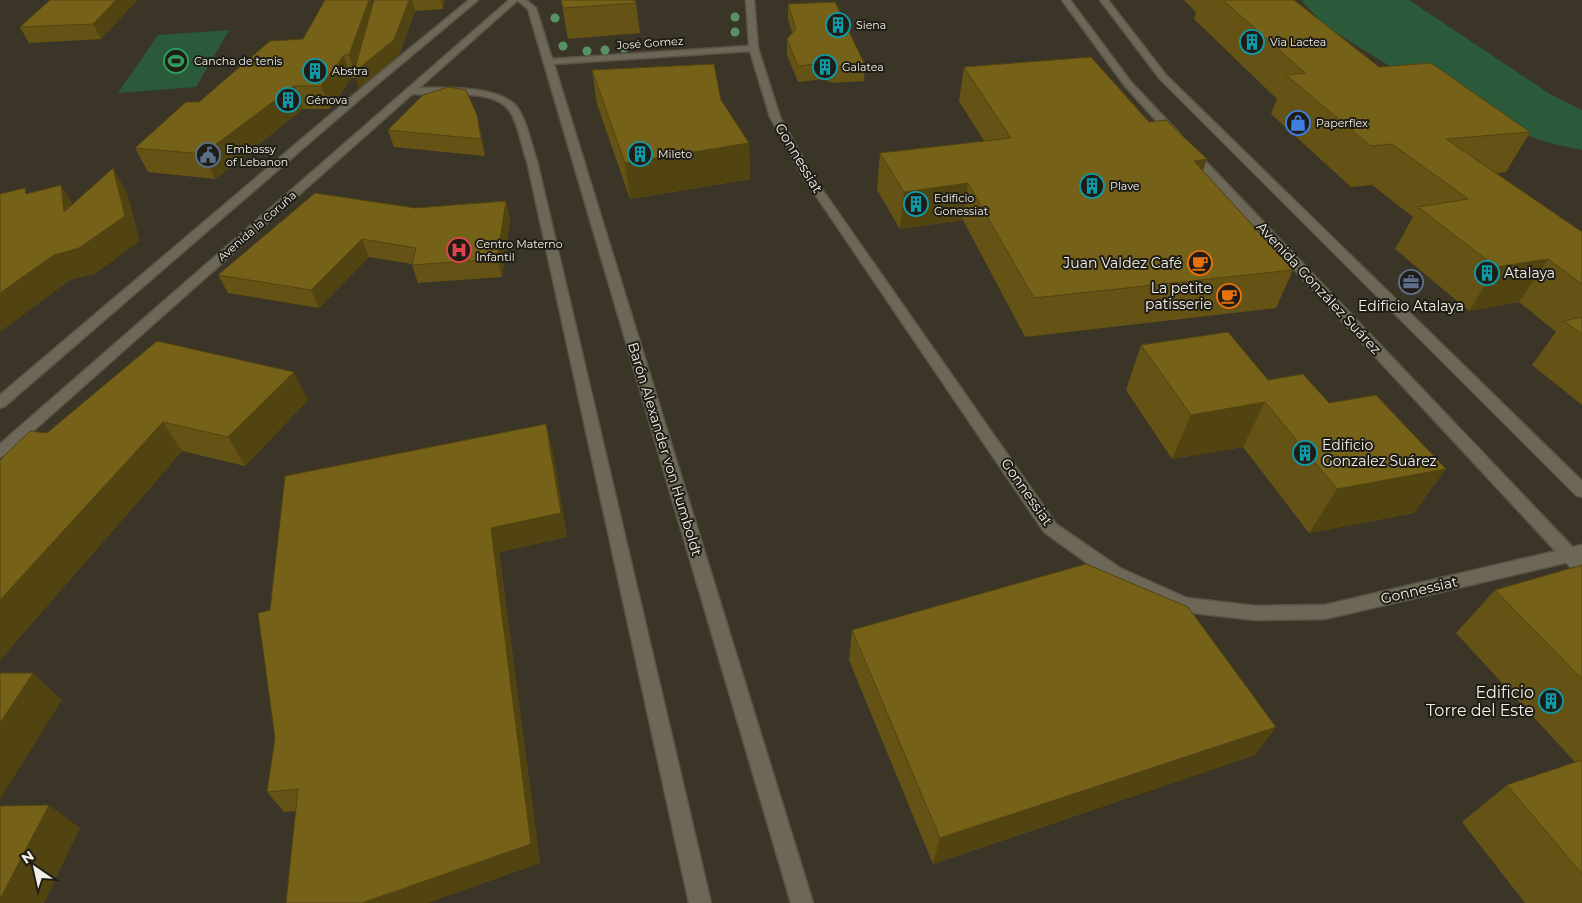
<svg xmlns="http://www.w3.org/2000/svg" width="1582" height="903" viewBox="0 0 1582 903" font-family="Montserrat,sans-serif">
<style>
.green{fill:#2b5a3a}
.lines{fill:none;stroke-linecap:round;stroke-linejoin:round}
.street-casing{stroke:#585447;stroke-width:3}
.secondary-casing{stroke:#585447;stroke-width:3}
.street{fill:#6c6756;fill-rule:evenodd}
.secondary{fill:#6c6756;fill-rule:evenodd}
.tree{fill:#589162}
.wall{fill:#655315}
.shaded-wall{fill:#524411}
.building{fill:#756118;stroke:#524411}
.labels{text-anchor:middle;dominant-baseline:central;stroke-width:4;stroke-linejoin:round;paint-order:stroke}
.far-poi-label{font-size:11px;fill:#f3f1e7;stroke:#1f1d16;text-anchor:start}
.far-street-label{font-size:11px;fill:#f3f1e7;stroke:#1f1d16}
.street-label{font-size:14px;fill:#f3f1e7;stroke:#1f1d16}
.poi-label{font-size:14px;fill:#f3f1e7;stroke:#1f1d16;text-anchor:end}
.near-poi-label{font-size:16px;fill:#f3f1e7;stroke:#1f1d16;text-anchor:end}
</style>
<rect width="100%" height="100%" fill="#3a3527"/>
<!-- green -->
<g class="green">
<path d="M1301,0H1409L1550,94L1582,110V150L1549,143L1465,113L1325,26Z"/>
<path d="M229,30L196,87L118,93L158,35Z"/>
</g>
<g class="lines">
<defs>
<g id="street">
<path d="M517,0H526L536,8L552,59L749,46L746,0H754L758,48L780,117L812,175L1056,524L1120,568L1187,598L1255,606L1325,605L1582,545V559L1325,619L1255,620L1185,612L1108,578L1044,532L802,175L770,117L750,51L554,64L813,903H791L528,9Z"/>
<path d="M412,88C439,88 504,84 519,110C528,125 531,144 537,161L711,903H689L527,161C521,146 519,123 509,110C489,85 436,99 409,93L407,91Z"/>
</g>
<g id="secondary">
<path d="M469,0H478L375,86L5,406L0,408V395L369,82Z"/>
<path d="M509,0H518L5,456L0,457V444Z"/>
<path d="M1062,0H1070L1131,82L1179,133V137H1171L1125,86Z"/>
<path d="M1100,0H1108L1166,75L1582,481V497L1576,495L1160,79Z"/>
<path d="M1191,149L1195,150L1582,557V575L1576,573L1187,154L1186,152L1187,150Z"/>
</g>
</defs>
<!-- street casing -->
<use href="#street" class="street-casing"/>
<!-- secondary casing -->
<use href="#secondary" class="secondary-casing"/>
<!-- street -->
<use href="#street" class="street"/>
<!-- secondary -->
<use href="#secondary" class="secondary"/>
</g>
<!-- trees -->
<g class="tree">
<circle cx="735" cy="17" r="4.5"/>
<circle cx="555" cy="18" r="4.5"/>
<circle cx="735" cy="32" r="4.5"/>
<circle cx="563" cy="46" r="4.5"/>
<circle cx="624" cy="48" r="4.5"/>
<circle cx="605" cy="50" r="4.5"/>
<circle cx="587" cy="51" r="4.5"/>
</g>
<!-- wall -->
<g class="wall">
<path d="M50,0H137L101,39L29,43L20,27Z"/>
<path d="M371,0L373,5L374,0H445L443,9L415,11L399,55L359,88L356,78H351L330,109H303L215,179L148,172L135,148L199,102L303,39Z"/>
<path d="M561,0L636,3L640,33L568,39Z"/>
<path d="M1184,0H1294L1379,67L1530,132L1506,172L1496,173L1582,232V405L1532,365L1556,332L1519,302L1469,311L1395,249L1413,217L1372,185L1351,187L1271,114L1277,99L1194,19L1196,12Z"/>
<path d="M788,4L865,65L864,81L832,83L824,79L798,82L787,55V39L792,33L788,19Z"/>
<path d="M964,67L1149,122L1203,171L1293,270L1276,308L1025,337L963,220L900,229L877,190L880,153L984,141L959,101Z"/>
<path d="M592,70L721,100L749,143L750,179L630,199L597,104Z"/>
<path d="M388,130L481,132L485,156L394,147Z"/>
<path d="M415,208L510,219L502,277L418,283L412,265V264L369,257L319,308L228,293L218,275Z"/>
<path d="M1141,345L1268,380L1414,513L1309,533L1243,447L1172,459L1126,390Z"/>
<path d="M308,400L245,466L182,451L0,660V460L47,433Z"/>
<path d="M552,448L567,537L499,552L540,863L427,903H286L296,811L284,812L267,792L275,738L270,610Z"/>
<path d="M1582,565V903H1525L1462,822L1507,785L1575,762L1456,633L1495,590Z"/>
<path d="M852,630L1276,727L1255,755L933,864L849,660Z"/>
</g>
<!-- shaded-wall -->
<g class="shaded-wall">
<path d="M116,0H137L101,39L93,24Z"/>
<path d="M369,0H371L377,18L409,0H412L415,11L399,55L359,88L349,55Z"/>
<path d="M441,0H445L443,9Z"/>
<path d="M344,55L351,78L330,109L321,86Z"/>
<path d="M294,86L303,109L215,179L203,154Z"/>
<path d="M477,115L481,132L485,156L481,139Z"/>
<path d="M749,143L750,179L630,199L625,163Z"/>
<path d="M1207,159L1194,196V161Z"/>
<path d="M113,168L127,193L140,241L95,274L70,280L0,332V293L54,255Z"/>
<path d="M968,183L963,220L900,229L904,192Z"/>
<path d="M61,185L76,210L64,212Z"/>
<path d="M506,201L510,219L502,277L497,259Z"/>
<path d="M362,239L369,257L319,308L311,290Z"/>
<path d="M1548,259L1519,302L1469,311L1496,267Z"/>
<path d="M294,372L308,400L245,466L228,437Z"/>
<path d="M1265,402L1243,447L1172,459L1191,415Z"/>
<path d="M163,422L182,451L0,660V600Z"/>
<path d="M546,424L552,448L567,537L499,552L540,863L427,903H362L491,528Z"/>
<path d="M1446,469L1414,513L1309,533L1337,489Z"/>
<path d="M33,673L62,700L0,799V723Z"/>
<path d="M1276,727L1255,755L933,864L940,838Z"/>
<path d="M49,805L80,828L44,903H0V899Z"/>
</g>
<!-- building -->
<g class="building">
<path d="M50,0H116L93,24L20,27Z"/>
<path d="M325,0H369L349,55H344L321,86H294L203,154L135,148L186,102H199L270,41L303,39Z"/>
<path d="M374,0H409L394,40L354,72Z"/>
<path d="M561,0H635L636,3L563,8Z"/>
<path d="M1223,0H1294L1379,67L1431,63L1530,132L1446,139L1582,232V284L1548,259L1496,267L1418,207L1468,199L1392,144L1371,146L1286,75L1305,73Z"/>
<path d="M835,2L865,65L832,67L824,63L798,66L787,39L796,29L788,4Z"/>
<path d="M1091,57L1149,122L1166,120L1207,159L1194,161L1293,270L1034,298L968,183L904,192L880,153L1011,138L964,67Z"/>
<path d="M714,64L721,100L749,143L625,163L592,70Z"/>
<path d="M448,87L466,90L477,115L481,139L388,130L423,95Z"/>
<path d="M113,168L125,216L79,248L54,255L0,293V194L25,188L26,194L61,185L64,212Z"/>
<path d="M315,193L415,208L506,201L497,259L412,265L416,248L362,239L311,290L218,275Z"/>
<path d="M1582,317V334L1564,321Z"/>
<path d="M1228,332L1268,380L1303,374L1329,403L1376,395L1446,469L1337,489L1265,402L1191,415L1141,345Z"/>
<path d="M157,341L294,372L228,437L163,422L0,600V460L30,431L47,433Z"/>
<path d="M546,424L561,513L491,528L531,844L362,903H286L298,789L267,792L275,738L258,613L270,610L285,476Z"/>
<path d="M1086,564L1188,607L1276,727L940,838L852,630Z"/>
<path d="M1582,565V679L1495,590Z"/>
<path d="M0,673H33L0,723Z"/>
<path d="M1582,760V874L1507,785Z"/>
<path d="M49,805L0,899V806Z"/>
</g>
<!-- icons -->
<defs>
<symbol id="building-ring" viewBox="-11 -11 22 22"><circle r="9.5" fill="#1f1d16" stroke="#0f9aa8" stroke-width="1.5"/><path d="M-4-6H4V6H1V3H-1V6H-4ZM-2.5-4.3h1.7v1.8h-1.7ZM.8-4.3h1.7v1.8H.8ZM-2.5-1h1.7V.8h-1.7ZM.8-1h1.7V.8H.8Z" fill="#0f9aa8"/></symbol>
<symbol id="stadium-ring" viewBox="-11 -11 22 22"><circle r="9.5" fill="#1f1d16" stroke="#2e9e5b" stroke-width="1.5"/><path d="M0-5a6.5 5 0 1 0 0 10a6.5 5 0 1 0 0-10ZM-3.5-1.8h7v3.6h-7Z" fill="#2e9e5b"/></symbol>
<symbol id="shop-ring" viewBox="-11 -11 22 22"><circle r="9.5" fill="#1f1d16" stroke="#3f7fe0" stroke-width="1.5"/><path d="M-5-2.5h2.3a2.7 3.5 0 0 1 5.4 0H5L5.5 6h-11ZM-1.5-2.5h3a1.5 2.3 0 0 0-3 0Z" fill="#3f7fe0"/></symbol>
<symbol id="civic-ring" viewBox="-11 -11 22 22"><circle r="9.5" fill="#1f1d16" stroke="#5c6f8a" stroke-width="1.5"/><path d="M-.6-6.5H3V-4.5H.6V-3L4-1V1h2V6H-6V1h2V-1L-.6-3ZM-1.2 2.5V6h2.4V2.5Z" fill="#5c6f8a"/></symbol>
<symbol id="hospital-ring" viewBox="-11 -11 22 22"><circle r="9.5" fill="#1f1d16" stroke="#e0444e" stroke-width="1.5"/><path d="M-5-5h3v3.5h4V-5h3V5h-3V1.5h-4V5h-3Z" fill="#e0444e"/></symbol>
<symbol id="cafe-ring" viewBox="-11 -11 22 22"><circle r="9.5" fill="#1f1d16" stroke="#e8710a" stroke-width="1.5"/><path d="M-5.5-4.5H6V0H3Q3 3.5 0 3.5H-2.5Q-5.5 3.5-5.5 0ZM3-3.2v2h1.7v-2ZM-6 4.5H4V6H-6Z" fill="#e8710a"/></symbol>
<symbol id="office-ring" viewBox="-11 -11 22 22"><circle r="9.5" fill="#1f1d16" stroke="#5c6f8a" stroke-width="1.5"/><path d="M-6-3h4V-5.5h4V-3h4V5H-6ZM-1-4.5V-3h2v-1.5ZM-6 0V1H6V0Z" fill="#5c6f8a"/></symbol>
</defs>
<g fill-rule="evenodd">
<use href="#building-ring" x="824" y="11" width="28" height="28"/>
<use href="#building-ring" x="1238" y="28" width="28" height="28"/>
<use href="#stadium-ring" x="162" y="47" width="28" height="28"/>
<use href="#building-ring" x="811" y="53" width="28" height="28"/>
<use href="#building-ring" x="301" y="57" width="28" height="28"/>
<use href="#building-ring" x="274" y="86" width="28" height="28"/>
<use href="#shop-ring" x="1284" y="109" width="28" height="28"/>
<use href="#building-ring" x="626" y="140" width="28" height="28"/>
<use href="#civic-ring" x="194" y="141" width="28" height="28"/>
<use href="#building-ring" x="1078" y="172" width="28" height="28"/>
<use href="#building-ring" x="902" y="190" width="28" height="28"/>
<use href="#hospital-ring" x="445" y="236" width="28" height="28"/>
<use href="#cafe-ring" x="1186" y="249" width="28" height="28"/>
<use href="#building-ring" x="1473" y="259" width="28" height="28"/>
<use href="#office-ring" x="1397" y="268" width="28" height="28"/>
<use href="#cafe-ring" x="1215" y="282" width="28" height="28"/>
<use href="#building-ring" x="1291" y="439" width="28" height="28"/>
<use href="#building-ring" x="1537" y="687" width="28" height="28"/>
</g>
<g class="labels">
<!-- far-poi labels -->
<g class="far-poi-label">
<text x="856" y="25">Siena</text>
<text x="1270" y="42">Via Lactea</text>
<text x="194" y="61">Cancha de tenis</text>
<text x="842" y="67">Galatea</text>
<text x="332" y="71">Abstra</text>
<text x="306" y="100">Génova</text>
<text x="1316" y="123">Paperflex</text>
<text x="226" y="149">Embassy<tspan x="226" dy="13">of Lebanon</tspan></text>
<text x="658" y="154">Mileto</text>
<text x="1110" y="186">Plave</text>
<text x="934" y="198">Edificio<tspan x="934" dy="13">Gonessiat</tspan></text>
<text x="476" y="244">Centro Materno<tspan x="476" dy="13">Infantil</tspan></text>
</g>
<!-- far-street labels -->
<g class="far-street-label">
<text transform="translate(650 43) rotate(-4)">José Gomez</text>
<text transform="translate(257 226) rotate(-41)">Avenida la Coruña</text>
</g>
<!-- street labels -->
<g class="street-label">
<text transform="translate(799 158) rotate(59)">Gonnessiat</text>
<text transform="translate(1319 288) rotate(47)">Avenida González Suárez</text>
<text transform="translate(665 449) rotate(73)">Barón Alexander von Humboldt</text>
<text transform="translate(1027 492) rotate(55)">Gonnessiat</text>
<text transform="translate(1419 590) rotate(-13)">Gonnessiat</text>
</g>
<!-- poi labels -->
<g class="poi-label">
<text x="1182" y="263">Juan Valdez Café</text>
<text x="1504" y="273" text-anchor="start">Atalaya</text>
<text x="1212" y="288">La petite<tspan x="1212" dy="16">patisserie</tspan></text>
<text x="1411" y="306" text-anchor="middle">Edificio Atalaya</text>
<text x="1322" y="445" text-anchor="start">Edificio<tspan x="1322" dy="16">Gonzalez Suárez</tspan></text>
</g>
<!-- near-poi labels -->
<g class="near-poi-label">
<text x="1534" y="692">Edificio<tspan x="1534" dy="18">Torre del Este</tspan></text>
</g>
</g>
<!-- north arrow -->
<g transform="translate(35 868) rotate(326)" stroke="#1f1d16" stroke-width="4" paint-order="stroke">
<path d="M0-4L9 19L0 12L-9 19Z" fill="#f3f1e7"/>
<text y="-8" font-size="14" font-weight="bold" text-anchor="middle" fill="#f3f1e7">N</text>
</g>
</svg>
